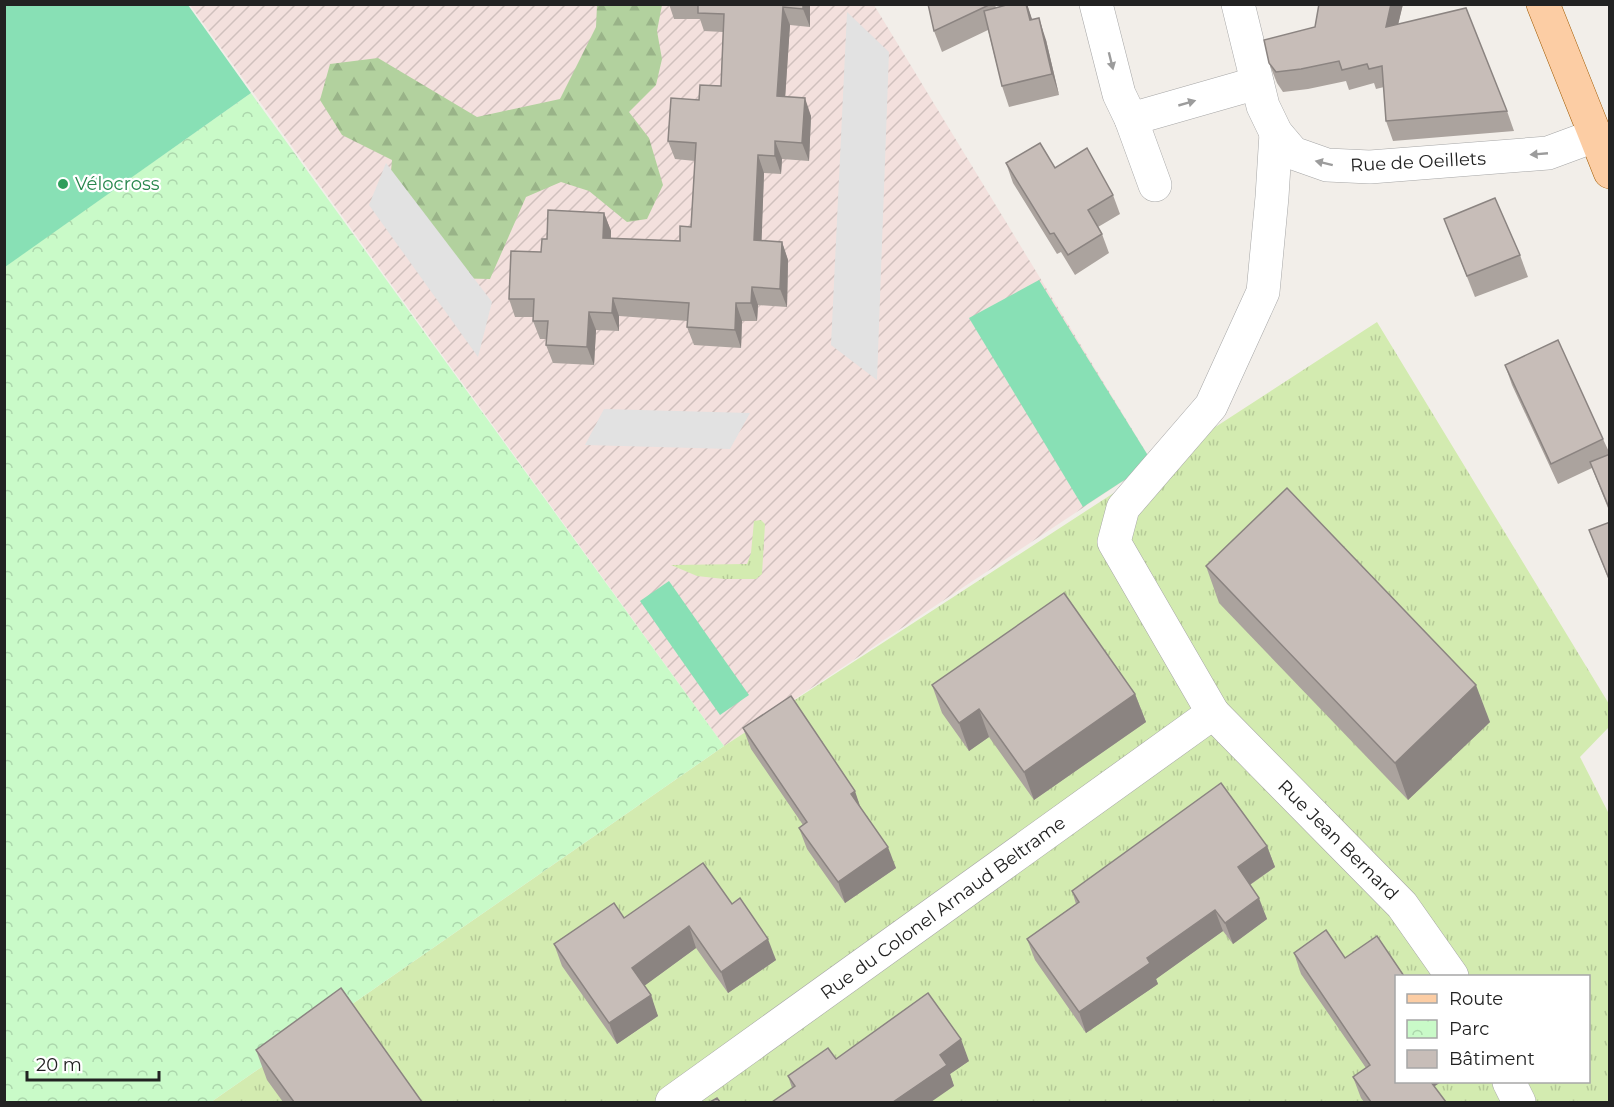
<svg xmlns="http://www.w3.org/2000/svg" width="1614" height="1107" viewBox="0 0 1614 1107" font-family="Montserrat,sans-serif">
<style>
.military{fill:url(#military-furrows)}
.grass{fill:url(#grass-tufts);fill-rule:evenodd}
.forest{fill:url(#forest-firs)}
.park{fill:url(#park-crowns)}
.pitch{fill:#88e0b5}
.parking{fill:#e2e2e2}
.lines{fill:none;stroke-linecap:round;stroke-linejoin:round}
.minor-casing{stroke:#a6a6a6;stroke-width:34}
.major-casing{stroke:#a05a00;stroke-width:34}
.minor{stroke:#fff;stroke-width:33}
.major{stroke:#fccda4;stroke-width:33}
.wall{fill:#aba39e}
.shaded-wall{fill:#8b8481}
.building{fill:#c7bdb8;stroke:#8b8481;stroke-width:1.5}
.oneway{fill:#9c9c9c}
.leisure-dot{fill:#2e9e5b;stroke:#fff;stroke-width:2}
.labels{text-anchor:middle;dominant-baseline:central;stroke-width:4.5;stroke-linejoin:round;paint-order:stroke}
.street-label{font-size:18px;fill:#222;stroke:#fff}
.leisure-label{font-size:18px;fill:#27864d;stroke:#fff;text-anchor:start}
</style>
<defs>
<pattern id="military-furrows" width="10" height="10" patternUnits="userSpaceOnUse" patternTransform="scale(1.5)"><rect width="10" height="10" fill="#f3e0dd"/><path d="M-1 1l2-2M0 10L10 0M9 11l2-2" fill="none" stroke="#d0c0bd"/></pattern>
<pattern id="grass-tufts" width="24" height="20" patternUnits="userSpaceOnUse" patternTransform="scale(1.5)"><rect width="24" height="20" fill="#d3ebb0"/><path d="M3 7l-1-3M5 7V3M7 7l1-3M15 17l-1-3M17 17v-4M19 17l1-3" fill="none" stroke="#b5c997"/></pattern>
<pattern id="forest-firs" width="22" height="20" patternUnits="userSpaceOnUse" patternTransform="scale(1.5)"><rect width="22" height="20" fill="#b2d19e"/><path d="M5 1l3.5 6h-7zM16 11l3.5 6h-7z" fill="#99b388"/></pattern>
<pattern id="park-crowns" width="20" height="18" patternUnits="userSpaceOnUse" patternTransform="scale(1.5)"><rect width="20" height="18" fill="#c9fac8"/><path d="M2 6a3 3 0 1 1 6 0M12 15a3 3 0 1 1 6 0" fill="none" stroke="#acd6ac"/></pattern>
</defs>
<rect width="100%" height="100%" fill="#f2eee9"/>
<!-- military -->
<path class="military" d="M190,5H874L1152,462L724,746Z"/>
<!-- grass -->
<g class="grass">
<path d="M1377,322L1609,704V727L1580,757L1609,814V1102H211L724,746ZM1396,976H1588V1082H1396Z"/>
<path d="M761,520L765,524L762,574L756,579H724L697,576L671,565L747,564L751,553L754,521Z"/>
</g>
<!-- forest -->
<path class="forest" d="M597,5H662L657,31L662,59L656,85L629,112L649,138L663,185L647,219L627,222L589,191L561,182L526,197L490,279L446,278L387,215L392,160L342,135L320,100L330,64L378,58L477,117L560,99L596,27Z"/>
<!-- park -->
<path class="park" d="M251,93L724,746L211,1102H5L4,267Z"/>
<!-- pitch -->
<g class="pitch">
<path d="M5,4L188,5L251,93L5,267Z"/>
<path d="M1039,280L1152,462L1083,507L969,318Z"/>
<path d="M669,581L749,695L720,715L640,601Z"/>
</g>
<!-- parking -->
<g class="parking">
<path d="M847,12L889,52L877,380L831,345Z"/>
<path d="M386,163L492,302L478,357L369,205Z"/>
<path d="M604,409L750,413L730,449L585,445Z"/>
</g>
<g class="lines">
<defs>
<g id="minor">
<path d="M1096,4L1119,94L1131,119L1155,185"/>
<path d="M1238,4L1263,106L1276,133L1293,153L1327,165L1370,167L1548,153L1594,136"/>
<path d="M1131,119L1257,83"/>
<path d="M1276,133L1272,197L1263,292L1211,406L1123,508L1114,542L1213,713L1402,905L1452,976"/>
<path d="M1509,1082L1519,1102"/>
<path d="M672,1102L1213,713"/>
</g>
<path id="major" d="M1543,4L1610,172"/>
</defs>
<!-- minor casing -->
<use href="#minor" class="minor-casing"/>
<!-- major casing -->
<use href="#major" class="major-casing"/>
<!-- minor -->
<use href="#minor" class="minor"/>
<!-- major -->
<use href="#major" class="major"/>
</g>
<!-- wall -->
<g class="wall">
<path d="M669,4H810V27L790,25L785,97L811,116L809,161L782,159L781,174L764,173L761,241L782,242L788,260L787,307L758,305L757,321H742L741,348L694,345L687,327L688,321L619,316V331L596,330L594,365L553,363L546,345L547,339H540L533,321L534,317H515L509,299L541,252L547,239L604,213L611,231V238L680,241L691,227L695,161L675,159L668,141L699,100L721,86L723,32L704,31L700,19H674Z"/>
<path d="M928,4H995L996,8L1010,4H1027L1032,20L1046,40L1059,95L1009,107L1002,86L988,30L942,52L934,31Z"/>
<path d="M1319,4H1403L1398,24L1507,111L1514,131L1393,141L1386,121L1384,87L1376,89L1374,83L1349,90L1346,81L1308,89L1283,92L1277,83L1269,63L1315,27Z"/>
<path d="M1006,163L1055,168L1113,195L1120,214L1098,227L1102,234L1109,253L1075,275L1061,252L1057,254L1013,183Z"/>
<path d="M1444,219L1520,255L1528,277L1475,297Z"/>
<path d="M1505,365L1603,439L1610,454V513L1592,468L1558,484L1512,385Z"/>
<path d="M1610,522V583L1589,530Z"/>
<path d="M1206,566L1490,722L1408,800L1219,603Z"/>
<path d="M932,685L1135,694L1146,722L1034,800L989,737L969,751L942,713Z"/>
<path d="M743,728L860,807L896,868L845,903L807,849L799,828L803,825L751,749Z"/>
<path d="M1267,846L1275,867L1250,885L1267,919L1233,944L1223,931L1156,979L1158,984L1086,1033L1035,960L1027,939L1076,904L1072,891Z"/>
<path d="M732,904L776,960L728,993L696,948L644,986L658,1016L617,1044L562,966L554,944L624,918Z"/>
<path d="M1294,953L1396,1082H1441L1434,1086L1446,1102H1364L1361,1098L1353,1077L1366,1068L1301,974Z"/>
<path d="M256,1050L422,1102H283L267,1080Z"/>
<path d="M836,1059L969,1061L950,1074L954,1086L792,1088L788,1076Z"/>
</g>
<!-- shaded-wall -->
<g class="shaded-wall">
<path d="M803,4H810V27L803,9Z"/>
<path d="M1026,4H1027L1033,22L1030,20Z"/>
<path d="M1391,4H1403L1393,46L1386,27Z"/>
<path d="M783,7L790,25L784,114L777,96Z"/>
<path d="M1039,18L1046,40L1059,95L1052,74Z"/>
<path d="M805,98L811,116L809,161L802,143Z"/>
<path d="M775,141L782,159L781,174L775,156Z"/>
<path d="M758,155L764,173L761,258L754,240Z"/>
<path d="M604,213L611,231L610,256L603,238Z"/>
<path d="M782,242L788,260L787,307L780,289Z"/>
<path d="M752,287L758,305L757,321L751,303Z"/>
<path d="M613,298L619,316V331L612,313Z"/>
<path d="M736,303L742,321L741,348L735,330Z"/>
<path d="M589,312L596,330L594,365L587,347Z"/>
<path d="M1476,685L1490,722L1408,800L1395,763Z"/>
<path d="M1135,694L1146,722L1034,800L1024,772Z"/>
<path d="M979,709L989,737L969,751L959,723Z"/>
<path d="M855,791L862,812L851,794Z"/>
<path d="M1267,846L1275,867L1245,888L1238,867Z"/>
<path d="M888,847L896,868L845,903L838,882Z"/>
<path d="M1259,898L1267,919L1233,944L1225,923Z"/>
<path d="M1215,910L1223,931L1156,979L1158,984L1086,1033L1079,1012L1147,958Z"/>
<path d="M689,926L696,948L640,989L632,968Z"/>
<path d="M768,939L776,960L728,993L721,972Z"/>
<path d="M651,995L658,1016L617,1044L609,1023Z"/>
<path d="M961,1039L969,1061L950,1074L954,1086L931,1102H893L940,1055Z"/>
<path d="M1426,1082H1441L1429,1090Z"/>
</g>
<!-- building -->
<g class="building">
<path d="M698,4H803V9L783,7L777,96L805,98L802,143L775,141V156L758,155L754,240L782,242L780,289L752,287L751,303H736L735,330L687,327L689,303L613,298L612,313L589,312L587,347L546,345L548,321H533L534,299H509L511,251L541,252L542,239H547L548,210L604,213L603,238L680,241V226L691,227L696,143L668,141L671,98L699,100L700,85L721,86L724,14L698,13Z"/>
<path d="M928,4H991L934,31Z"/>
<path d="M1010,4H1026L1030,20L1039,18L1052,74L1002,86L984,11Z"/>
<path d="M1319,4H1391L1386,27L1466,8L1507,111L1386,121L1382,66L1369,69L1367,64L1342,70L1339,61L1301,69L1276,72L1269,63L1264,40L1315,27Z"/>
<path d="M1040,143L1055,168L1087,148L1113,195L1088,210L1102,234L1068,255L1054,233L1050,234L1006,163Z"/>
<path d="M1495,198L1520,255L1467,276L1444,219Z"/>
<path d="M1558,340L1603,439L1551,464L1505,365Z"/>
<path d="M1610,454V510L1590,462Z"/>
<path d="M1287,488L1476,685L1395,763L1206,566Z"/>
<path d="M1610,522V581L1589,530Z"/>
<path d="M1064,593L1135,694L1024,772L979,709L959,723L932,685Z"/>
<path d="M791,696L855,791L851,794L888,847L838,882L799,828L807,822L743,728Z"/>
<path d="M1221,783L1267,846L1238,867L1259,898L1225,923L1215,910L1147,958L1150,963L1079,1012L1027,939L1079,902L1072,891Z"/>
<path d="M703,863L732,904L740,898L768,939L721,972L689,926L632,968L651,995L609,1023L554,944L614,903L624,918Z"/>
<path d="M1326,930L1345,958L1377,936L1404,976H1396V1082H1431L1446,1102H1371L1353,1077L1370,1065L1294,953Z"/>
<path d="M341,988L422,1102H294L256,1050Z"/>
<path d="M928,993L961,1039L940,1055L947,1065L893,1102H772L795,1086L788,1076L828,1048L836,1059Z"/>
<path d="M717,1098L720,1102H710Z"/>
</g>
<!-- one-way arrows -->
<defs><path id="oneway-solid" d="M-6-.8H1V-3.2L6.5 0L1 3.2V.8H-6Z" transform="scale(1.5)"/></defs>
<g class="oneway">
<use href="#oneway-solid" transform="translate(1111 61) rotate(76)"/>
<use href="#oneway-solid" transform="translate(1187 103) rotate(-16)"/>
<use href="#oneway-solid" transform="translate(1539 154) rotate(175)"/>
<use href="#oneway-solid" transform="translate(1324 163) rotate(-166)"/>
</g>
<!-- markers -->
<circle class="leisure-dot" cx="63" cy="184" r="6"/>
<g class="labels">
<!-- street labels -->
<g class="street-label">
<text transform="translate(1418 162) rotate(-3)">Rue de Oeillets</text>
<text transform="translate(1338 840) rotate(45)">Rue Jean Bernard</text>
<text transform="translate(943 908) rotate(-36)">Rue du Colonel Arnaud Beltrame</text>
</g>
<!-- leisure labels -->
<g class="leisure-label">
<text x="75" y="184">Vélocross</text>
</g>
</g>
<!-- border -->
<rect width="1614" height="1107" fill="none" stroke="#222222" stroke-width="12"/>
<!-- legend -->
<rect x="1395" y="975" width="195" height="108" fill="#ffffff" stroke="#a7a7a7" stroke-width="1.5"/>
<rect x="1407" y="994" width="30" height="9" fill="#fccda4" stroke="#a7a7a7" stroke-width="1.5"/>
<text x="1449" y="1005" font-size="18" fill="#222222">Route</text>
<rect x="1407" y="1020" width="30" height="18" fill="url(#park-crowns)" stroke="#a7a7a7" stroke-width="1.5"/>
<text x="1449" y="1035" font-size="18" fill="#222222">Parc</text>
<rect x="1407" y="1050" width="30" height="18" fill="#c7bdb8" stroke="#a7a7a7" stroke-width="1.5"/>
<text x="1449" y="1065" font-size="18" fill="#222222">Bâtiment</text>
<!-- scale -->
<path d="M27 1071v9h132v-9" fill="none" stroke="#222222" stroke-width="3"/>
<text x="36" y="1071" font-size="18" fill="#222222" stroke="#ffffff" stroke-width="4.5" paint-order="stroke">20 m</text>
</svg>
